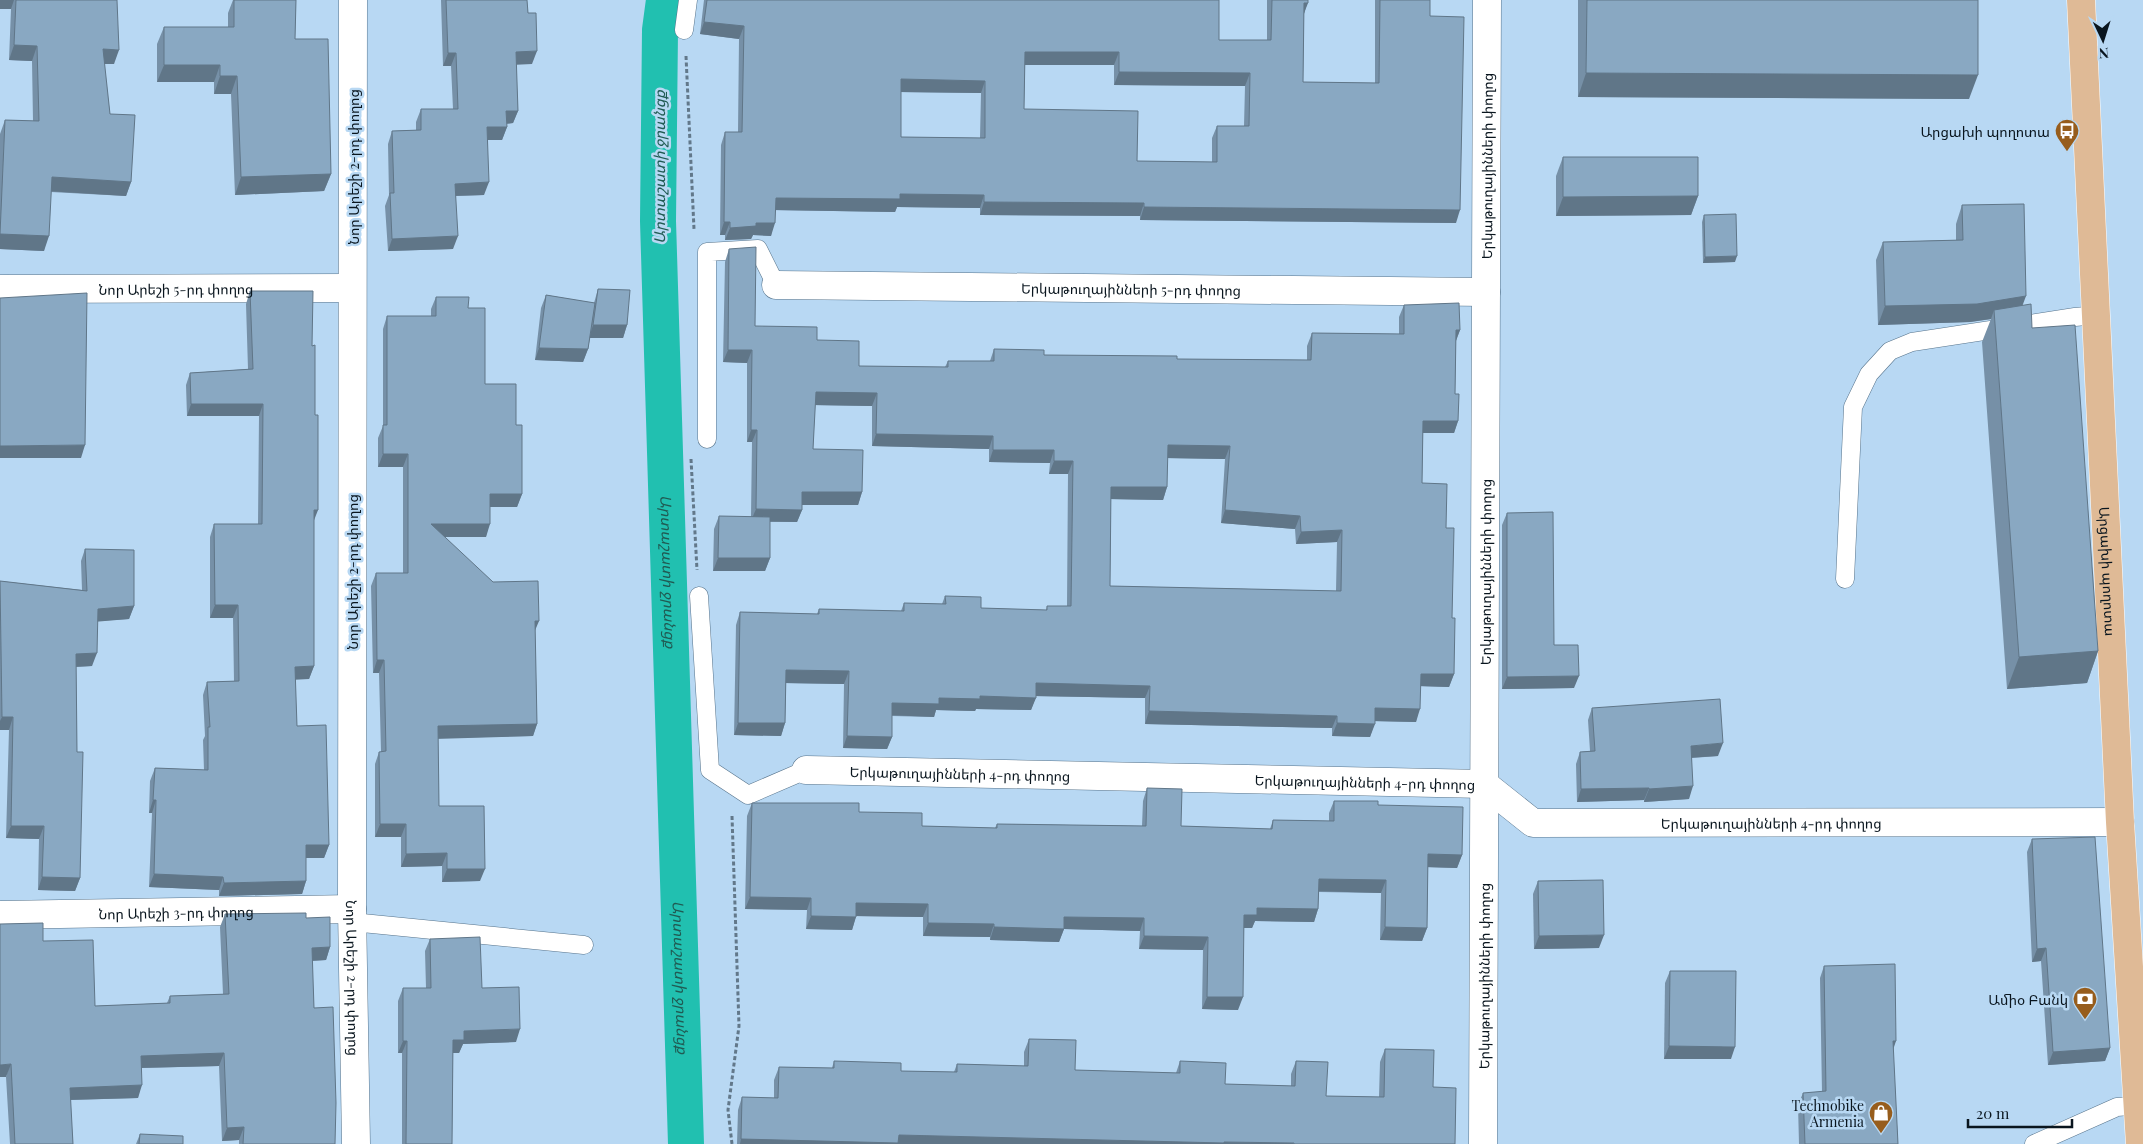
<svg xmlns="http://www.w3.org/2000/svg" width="2143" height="1144" viewBox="0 0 2143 1144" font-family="'Playfair Display','Noto Sans Armenian',serif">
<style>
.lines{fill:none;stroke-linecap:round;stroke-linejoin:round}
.canal{stroke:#21c0b0;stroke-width:36}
.service-casing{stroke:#56738b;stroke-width:19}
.minor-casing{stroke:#56738b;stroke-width:29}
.primary-casing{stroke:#fff;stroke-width:29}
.path{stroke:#62788a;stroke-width:3;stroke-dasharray:4 2.5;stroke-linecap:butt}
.service{stroke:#fff;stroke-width:18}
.minor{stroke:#fff;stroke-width:28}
.primary{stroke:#dfba96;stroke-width:28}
.wall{fill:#7690a7;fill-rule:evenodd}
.shaded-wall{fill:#607688}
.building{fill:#89a8c2;stroke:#607688;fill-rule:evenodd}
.labels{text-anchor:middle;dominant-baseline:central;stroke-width:5;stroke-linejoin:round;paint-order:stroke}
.poi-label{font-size:14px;fill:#09151e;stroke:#b8d8f3;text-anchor:end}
.street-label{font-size:14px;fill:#09151e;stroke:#b8d8f3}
.water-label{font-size:15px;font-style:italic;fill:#205b53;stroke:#b8d8f3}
</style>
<rect width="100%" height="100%" fill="#b8d8f3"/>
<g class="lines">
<!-- canal -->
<path class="canal" id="s1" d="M664,0L660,30L658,221L686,1144"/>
<defs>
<g id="service">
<path d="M684,30L688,0"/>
<path d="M707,439V252L758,249L776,285"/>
<path d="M1845,579L1853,407L1869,374L1890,351L1912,342L2075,317L2097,315"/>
<path d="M699,596L710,770L748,795L806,770"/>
<path d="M352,922L584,945"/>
<path d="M2034,1144L2117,1107L2143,1105"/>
</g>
<g id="minor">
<path id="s2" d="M353,0L352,909L356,1144"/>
<path id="s3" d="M776,285L1486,292"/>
<path id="s4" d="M0,289L352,288"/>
<path id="s5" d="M806,770L1484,784L1533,823L2120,822"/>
<path id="s6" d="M0,915L352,909"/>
<path id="s7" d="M1483,1144L1487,0"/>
</g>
<g id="primary">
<path id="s8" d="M2081,0L2120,822L2140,1144"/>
</g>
</defs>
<!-- service casing -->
<use href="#service" class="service-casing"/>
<!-- minor casing -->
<use href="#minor" class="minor-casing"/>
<!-- primary casing -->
<use href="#primary" class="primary-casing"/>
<!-- path -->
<g class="path">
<path d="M686,56L694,229"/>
<path d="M691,459L697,570"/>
<path d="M732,816L739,1026L728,1110L732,1144"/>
</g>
<!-- service -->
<use href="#service" class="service"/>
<!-- minor -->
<use href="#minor" class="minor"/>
<!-- primary -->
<use href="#primary" class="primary"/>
</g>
<!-- wall -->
<g class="wall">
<path d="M0,0H117L114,64H104L110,114L131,182L126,196L51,192L44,251L0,249V134L5,120L33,121L32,61L9,60L11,9Z"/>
<path d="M233,0H296L295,39L331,174L324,191L235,195L231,94H214V82H157V44L164,27H228V13Z"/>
<path d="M441,0H527L532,64H516L518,111L513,123L506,124L507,127L502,140H488L484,195L456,196L453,249L388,251L385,206L389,195L388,144L392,131L416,130V122L421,109H453L451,66H443Z"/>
<path d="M704,0H1219V40H1267V0H1308L1304,14L1303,82L1375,83V0H1430V16L1456,223L1140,220V216L980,215V208L897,207L895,212L775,210L771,236L753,235L751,239L725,240V235H720L721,145L725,132H738L739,39L700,34ZM1025,65H1114V85L1245,86L1244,126H1217L1212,138V162L1137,161L1024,109ZM901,92L981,93L980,138L901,137Z"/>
<path d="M1578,0H1978L1969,99L1578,97Z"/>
<path d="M1563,157L1698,196L1691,215L1556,216V176Z"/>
<path d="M1962,205L2022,306L2032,328L2098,651L2087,683L2007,689L1982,342L1991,319L1970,322L1878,325L1876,260L1883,242L1956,240V224Z"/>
<path d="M1704,215L1735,262L1703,263L1702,222Z"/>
<path d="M729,249L755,326L817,340L859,366L945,367L948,361H990L994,349L1044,355L1177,359L1307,360V346L1312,333L1399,334V317L1404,305L1460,330L1456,341L1455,394L1458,421L1454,433H1423L1422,483L1446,528L1452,618L1454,674L1449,687L1421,686L1416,722L1375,721L1370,737L1332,736V728L1145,724V698L1036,696L1031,710L976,709L975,711L936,710L934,717L892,716V737L887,749L843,748L844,684L786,683L785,723L781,736L734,735L736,625L740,612L817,614L819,609L901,611L904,603L942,604L945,596L981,608L1046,610L1047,606H1067L1068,474H1049L1050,463L989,462V449L872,446V406L815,405L813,449L862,492L858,505H802V510L797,522H770V558L765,571H713L714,529L719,516L751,517L752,442H747V363L723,362L725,262ZM1167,458L1225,459L1221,523L1295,529L1296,544L1337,542L1336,591L1110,586L1111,499L1163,500L1167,487Z"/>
<path d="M598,289L627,325L623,338H590L588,349L583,362L535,360L541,308L546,295L594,303Z"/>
<path d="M250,291L312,346L314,520V666L309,679H295L297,726L329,845L324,858H306V881L302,894L219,896V890L149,887L152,813H149L150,781L155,768L204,770L203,740L205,736L203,695L207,682L234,681L233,618H210V537L214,524H258L259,416H187L186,385L190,373L248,369L246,304Z"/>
<path d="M436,297L468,308L485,384L516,425L522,494L517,507H490L486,537H445L535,631L537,724L533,736L438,738L439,806L480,881L442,882V866L401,867V837H375V764L379,752H381L379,673H373L371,586L376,573H403V467H378V438L383,426V329L387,316H431V309Z"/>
<path d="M1507,513L1554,645L1574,688L1502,689V525Z"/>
<path d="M85,549L134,606L129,619L97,621L92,666L76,667L77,752L80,878L75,891L38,890L39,839L6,838L9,730H0V581L82,590L81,561Z"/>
<path d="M1592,708L1718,756L1692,758L1689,799L1644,802V800L1577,802L1576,764L1580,752L1590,751L1588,720Z"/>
<path d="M1147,788L1181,826L1270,829L1273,820L1329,821V813L1334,801L1378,805L1462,855L1457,868L1428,867L1427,928L1422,941L1380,940L1381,893L1319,892L1318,909L1314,922L1255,921L1252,928H1244L1238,1010L1202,1009L1203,950L1139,949L1140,931L1064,929L1059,942L990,940V937L923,936V917L856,916L852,930L806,929L807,910L745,909L747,816L752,803L859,812L922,826L995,828L997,824L1142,826L1143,801Z"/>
<path d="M2032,839L2110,1048L2105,1061L2048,1065L2041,961L2032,962L2027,852Z"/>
<path d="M1538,881L1599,948L1534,949L1533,894Z"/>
<path d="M225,914L306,918L330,947L326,960L312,961L314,1008L335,1144H239V1140L222,1141L219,1066L142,1068L138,1098L70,1100L73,1144H10L6,1077L43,941L95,1006L167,1003L170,996L223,994L220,927Z"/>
<path d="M430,939L482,988L516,1042L463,1044L459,1053H453L452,1144H402V1053H398V1001L403,988H426L425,951Z"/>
<path d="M1824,966L1893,1048L1898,1144H1799L1798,1105L1803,1093L1822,1092L1820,978Z"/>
<path d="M1670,971L1731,1059H1664L1665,983Z"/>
<path d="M1029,1039L1075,1070L1176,1073L1180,1061L1225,1084L1291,1086V1074L1296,1061L1326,1096L1379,1097L1380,1062L1385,1049L1433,1087L1455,1144H737L738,1110L742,1097L774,1098V1080L779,1067L832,1068L834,1061L901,1071L954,1072L957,1064L1024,1066V1052Z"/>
<path d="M140,1134L183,1144H136Z"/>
</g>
<!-- shaded-wall -->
<g class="shaded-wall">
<path d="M0,0H14L11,9H0Z"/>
<path d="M1304,3H1308L1303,16Z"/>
<path d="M704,22L744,26L739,39L700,34Z"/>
<path d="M14,45L37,46L32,61L9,60Z"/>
<path d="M103,49L119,50L114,64H97Z"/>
<path d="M537,51L532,64L511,65L516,52Z"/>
<path d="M1025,52H1119L1114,65H1020Z"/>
<path d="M448,53H456L451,66H443Z"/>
<path d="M164,65H220L214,82H157Z"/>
<path d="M1119,72L1250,73L1245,86L1114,85Z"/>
<path d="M1586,73L1978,75L1969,99L1578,97Z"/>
<path d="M220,76H237L231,94H214Z"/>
<path d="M901,79L985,81L981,93L897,92Z"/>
<path d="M506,111H518L513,123L501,124Z"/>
<path d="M487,127H507L502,140H483Z"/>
<path d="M331,174L324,191L235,195L241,177Z"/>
<path d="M52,177L131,182L126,196L46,191Z"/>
<path d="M489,182L484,195L450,196L455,184Z"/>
<path d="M900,194L984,195L980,208L897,207L895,212L771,210L776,198Z"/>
<path d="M1698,196L1691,215L1556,216L1563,197Z"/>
<path d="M984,202L1144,203L1140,216L980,215Z"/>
<path d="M1144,207L1460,210L1456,223L1140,220Z"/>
<path d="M724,222H730L725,235H720Z"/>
<path d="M756,223H775L771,236L753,235L751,239L725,240L730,228Z"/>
<path d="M0,234L49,236L44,251L0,249Z"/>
<path d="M458,236L453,249L388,251L392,239Z"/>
<path d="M1737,256L1735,262L1703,263L1705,257Z"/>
<path d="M2026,296L2019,315L1994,310L1991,319L1970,322L1878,325L1885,306Z"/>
<path d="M593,325H627L623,338H589Z"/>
<path d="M1456,330H1460L1455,343Z"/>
<path d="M539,348L588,349L583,362L535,360Z"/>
<path d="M728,350H752L747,363L723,362Z"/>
<path d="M816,392L877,393L872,406L811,405Z"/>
<path d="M191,404H263L259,416H187Z"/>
<path d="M1423,421H1458L1454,433H1418Z"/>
<path d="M751,430H757L752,442H747Z"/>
<path d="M876,434L993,436L989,449L872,446Z"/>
<path d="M85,445L81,458H0V446Z"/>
<path d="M1168,445L1230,446L1225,459L1163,458Z"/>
<path d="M993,450H1054L1050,463L989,462Z"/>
<path d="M383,454H408L403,467H378Z"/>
<path d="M1054,461H1073L1068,474H1049Z"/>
<path d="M1111,487H1167L1163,500L1107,499Z"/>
<path d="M802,492H862L858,505H798Z"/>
<path d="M490,494H522L517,507H486Z"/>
<path d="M756,509L802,510L797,522L751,521Z"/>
<path d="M314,510H318L313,523Z"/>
<path d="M1225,510L1300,516L1295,529L1221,523Z"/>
<path d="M431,524H490L486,537H426Z"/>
<path d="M1342,530L1337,542L1296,544L1301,532Z"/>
<path d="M718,558H770L765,571H713Z"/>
<path d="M215,605H238L233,618H210Z"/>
<path d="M134,606L129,619L93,622L98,609Z"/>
<path d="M535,621H539L534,633Z"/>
<path d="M2098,651L2087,683L2007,689L2019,657Z"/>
<path d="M97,653L92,666L71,667L76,654Z"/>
<path d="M377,660H384L379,673H373Z"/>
<path d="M314,666L309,679L290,680L295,667Z"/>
<path d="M786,670L849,671L844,684L782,683Z"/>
<path d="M1421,674H1454L1449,687L1416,686Z"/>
<path d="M1579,676L1574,688L1502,689L1507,677Z"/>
<path d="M1036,683L1150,686L1145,698L1032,696Z"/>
<path d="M980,696L1036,698L1031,710L976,709L975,711L936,710L934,717L888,715L892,703L939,698Z"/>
<path d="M1375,708L1420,709L1416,722L1370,721Z"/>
<path d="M1149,711L1337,716L1332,728L1145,724Z"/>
<path d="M2,717H13L9,730H0V721Z"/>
<path d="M738,723H785L781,736L734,735Z"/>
<path d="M1337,723L1375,724L1370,737L1332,736Z"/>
<path d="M537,724L533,736L434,739L438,726Z"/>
<path d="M847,736L892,737L887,749L843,748Z"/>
<path d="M1723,743L1718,756L1686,758L1691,746Z"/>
<path d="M1693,786L1689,799L1644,802L1649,789Z"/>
<path d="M1649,788L1644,800L1577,802L1581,789Z"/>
<path d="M153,800H156L152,813H149Z"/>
<path d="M380,824H406L401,837H375Z"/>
<path d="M11,826H44L39,839L6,838Z"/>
<path d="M306,845H329L324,858H301Z"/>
<path d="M447,853L442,866L401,867L406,854Z"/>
<path d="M1428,854L1462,855L1457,868L1423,867Z"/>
<path d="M447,869H485L480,881L442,882Z"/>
<path d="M154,874L223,877L219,890L149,887Z"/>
<path d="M42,877L80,878L75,891L38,890Z"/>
<path d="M1319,879L1386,880L1381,893L1314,891Z"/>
<path d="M306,881L302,894L219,896L224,883Z"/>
<path d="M750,897L811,898L807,910L745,909Z"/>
<path d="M856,903L928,904L923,917L852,916Z"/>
<path d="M1257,908L1318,909L1314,922L1255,921L1252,928H1240L1244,915Z"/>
<path d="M811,916L856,917L852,930L806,929Z"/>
<path d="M1064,917L1144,918L1140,931L1064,929L1059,942L990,940L994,927Z"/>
<path d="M928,923L994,924L990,937L923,936Z"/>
<path d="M1385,927L1427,928L1422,941L1380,940Z"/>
<path d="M1604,935L1599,948L1534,949L1539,936Z"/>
<path d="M1144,936L1208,937L1203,950L1139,949Z"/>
<path d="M330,947L326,960L307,961L312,948Z"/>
<path d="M2046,948L2041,961L2032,962L2037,949Z"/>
<path d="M1207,997H1243L1238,1010L1202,1009Z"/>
<path d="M520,1029L516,1042L463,1044L459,1053H448L453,1040L464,1031Z"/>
<path d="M403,1041H407L402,1053H398Z"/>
<path d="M1893,1041H1896L1892,1053Z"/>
<path d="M1669,1046L1735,1047L1731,1059H1664Z"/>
<path d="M2110,1048L2105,1061L2048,1065L2053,1052Z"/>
<path d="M224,1053L219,1066L136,1068L141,1056Z"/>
<path d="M11,1064L6,1077H0V1065Z"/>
<path d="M142,1085L138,1098L65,1100L70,1088Z"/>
<path d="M244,1127L239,1140L222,1141L227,1128Z"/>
<path d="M899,1135L1224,1142L1294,1143L1293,1144H740L741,1139Z"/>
</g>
<!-- building -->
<g class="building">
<path d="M16,0H117L119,50L103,49L110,114L135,115L131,182L52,177L49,236L0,234L5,120L39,121L37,46L14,45Z"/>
<path d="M234,0H296L295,39H328L331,174L241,177L237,76H220V65H164V27H234Z"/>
<path d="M446,0H527L528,13H536L537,51L516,52L518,111H506L507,127H487L489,182L455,184L458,236L392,239L390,193H394L392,131L421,130V109H458L456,53H448Z"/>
<path d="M707,0H1219V40H1271L1272,0H1308V3H1304L1303,82L1379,83L1380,0H1430V16L1464,17L1460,210L1144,207V203L984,202V195L900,194V199L776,198L775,223H756V226L730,228V222H724L725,132H742L744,26L704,22ZM1025,52H1119V72L1250,73L1249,126H1217V162L1137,161L1138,111L1024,109ZM901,79L985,81V138L901,137Z"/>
<path d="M1587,0H1978V75L1586,73Z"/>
<path d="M1563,157H1698V196L1563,197Z"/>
<path d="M2024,204L2026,296L1977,304L1885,306L1883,242L1963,240L1962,205Z"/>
<path d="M1736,214L1737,256L1705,257L1704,215Z"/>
<path d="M756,247L755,326L817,327V340L859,341V366L948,367V361H994V349L1044,350V355L1177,356V359L1311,360L1312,333L1404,334V305L1459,303L1460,330H1456L1455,394H1459L1458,421H1423L1422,483L1447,484L1446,528H1454L1452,618H1455L1454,674H1421L1420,709L1375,708V724L1337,723V716L1149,711L1150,686L1036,683V698L980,696V699L939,698V704L892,703V737L847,736L849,671L786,670L785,723H738L740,612L819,614V609L904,611V603L946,604L945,596L981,597V608L1047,610V606H1071L1073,461H1054V450H993V436L876,434L877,393L816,392L813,449L863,450L862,492H802V510L756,509L757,430H751L752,350H728L729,249ZM1168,445L1230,446L1225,510L1300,516L1301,532L1342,530L1341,591L1110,586L1111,487H1167Z"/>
<path d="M598,289L630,290L627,325H593Z"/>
<path d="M250,291H313L312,346L315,345V415H318V510H314V666L295,667L297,726L326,725L329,845H306V881L224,883L223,877L154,874L156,800H153L155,768L208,770V727H210L207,682L239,681L238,605H215L214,524H262L263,404H191L190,373L253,369Z"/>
<path d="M87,293L85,445L0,446V298Z"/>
<path d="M546,295L595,303L588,349L539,348Z"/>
<path d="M436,297H469L468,308H485V384H516V425H522V494H490V524H431L493,582L538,581L539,621H535L537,724L438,726L439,806H484L485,869H447V853L406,854V824H380L379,752L386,751L384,660H377L376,573H408V454H383V425H387V316H436Z"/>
<path d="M2031,304L2032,328L2075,325L2098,651L2019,657L1994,310Z"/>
<path d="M1553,512L1554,645H1578L1579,676L1507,677V513Z"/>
<path d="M719,516L770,517V558H718Z"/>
<path d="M85,549L134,550V606L98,609L97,653L76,654L77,752H83L80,878L42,877L44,826H11L13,717H2L0,581L87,591Z"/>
<path d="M1720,699L1723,743L1691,746L1693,786L1649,789V788L1581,789L1580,752L1595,751L1592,708Z"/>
<path d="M1147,788L1182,789L1181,826L1272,829L1273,820L1334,821V801H1378V805L1463,807L1462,855L1428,854L1427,928L1385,927L1386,880L1319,879L1318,909L1257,908V915H1244L1243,997H1207L1208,937L1144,936V918L1064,917V929L994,927V924L928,923V904L856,903V917L811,916V898L750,897L752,803H859V812L922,813V826L997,828V824L1146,826Z"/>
<path d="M2095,837L2110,1048L2053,1052L2046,948L2037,949L2032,839Z"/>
<path d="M1603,880L1604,935L1539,936L1538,881Z"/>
<path d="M306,913V918L330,917V947L312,948L314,1008L333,1007L336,1103L335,1144H243L244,1127L227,1128L224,1053L141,1056L142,1085L70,1088L73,1144H15L11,1064L0,1065V924L43,923V941L93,940L95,1006L170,1003V996L229,994L225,914Z"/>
<path d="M480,937L482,988L519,987L520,1029L464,1031V1040H453L452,1144H406L407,1041H403V988H431L430,939Z"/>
<path d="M1895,964L1896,1041H1893L1898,1144H1805L1803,1093L1826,1091L1824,966Z"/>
<path d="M1670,971H1736L1735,1047L1669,1046Z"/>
<path d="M1029,1039L1076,1040L1075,1070L1180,1073V1061L1226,1063L1225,1084L1295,1086L1296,1061L1328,1062L1326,1096L1384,1097L1385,1049L1434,1050L1433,1087L1456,1088L1455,1144H1294V1143L1224,1142V1143L899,1135L898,1143L741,1139L742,1097L778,1098L779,1067L834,1068V1061L901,1063V1071L957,1072V1064L1028,1066Z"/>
<path d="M140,1134L183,1136V1144H139Z"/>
</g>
<!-- icons -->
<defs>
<symbol id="bus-pin" viewBox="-11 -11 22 30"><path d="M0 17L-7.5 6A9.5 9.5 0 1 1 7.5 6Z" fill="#975d1c" stroke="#b8d8f3"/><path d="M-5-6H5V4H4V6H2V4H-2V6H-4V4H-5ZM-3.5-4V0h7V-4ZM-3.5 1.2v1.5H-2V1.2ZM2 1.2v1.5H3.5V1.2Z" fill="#fff"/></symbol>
<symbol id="bank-pin" viewBox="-11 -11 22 30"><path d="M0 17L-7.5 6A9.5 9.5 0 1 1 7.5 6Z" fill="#975d1c" stroke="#b8d8f3"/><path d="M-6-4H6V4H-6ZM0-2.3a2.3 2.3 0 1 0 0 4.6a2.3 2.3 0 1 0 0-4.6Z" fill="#fff"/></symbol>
<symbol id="shop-pin" viewBox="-11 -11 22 30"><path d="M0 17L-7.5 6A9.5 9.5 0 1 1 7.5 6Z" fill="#975d1c" stroke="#b8d8f3"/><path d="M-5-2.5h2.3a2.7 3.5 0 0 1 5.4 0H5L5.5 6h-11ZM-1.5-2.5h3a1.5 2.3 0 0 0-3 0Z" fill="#fff"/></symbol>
</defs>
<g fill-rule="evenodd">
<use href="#bus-pin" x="2053" y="117" width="28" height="38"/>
<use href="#bank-pin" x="2071" y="985" width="28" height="38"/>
<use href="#shop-pin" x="1867" y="1099" width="28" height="38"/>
</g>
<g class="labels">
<!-- poi labels -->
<g class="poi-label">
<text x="2050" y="131">Արցախի պողոտա</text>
<text x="2068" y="999">Ամիօ Բանկ</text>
<text x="1864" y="1105">Technobike<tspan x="1864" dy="16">Armenia</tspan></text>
</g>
<!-- street labels -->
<g class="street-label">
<text transform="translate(353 167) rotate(-90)">Նոր Արեշի 2-րդ փողոց</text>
<text stroke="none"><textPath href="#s7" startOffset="978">Երկաթուղայինների փողոց</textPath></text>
<text stroke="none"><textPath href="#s4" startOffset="176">Նոր Արեշի 5-րդ փողոց</textPath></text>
<text stroke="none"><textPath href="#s3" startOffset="355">Երկաթուղայինների 5-րդ փողոց</textPath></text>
<text transform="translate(352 572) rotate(-90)">Նոր Արեշի 2-րդ փողոց</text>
<text stroke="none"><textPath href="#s7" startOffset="572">Երկաթուղայինների փողոց</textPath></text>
<text stroke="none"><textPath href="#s8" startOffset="572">Արցախի պողոտա</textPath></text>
<text stroke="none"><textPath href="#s5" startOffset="154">Երկաթուղայինների 4-րդ փողոց</textPath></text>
<text stroke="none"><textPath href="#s5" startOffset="559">Երկաթուղայինների 4-րդ փողոց</textPath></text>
<text stroke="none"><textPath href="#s5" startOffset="979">Երկաթուղայինների 4-րդ փողոց</textPath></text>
<text stroke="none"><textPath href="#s6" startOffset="176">Նոր Արեշի 3-րդ փողոց</textPath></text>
<text stroke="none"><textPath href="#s2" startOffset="978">Նոր Արեշի 2-րդ փողոց</textPath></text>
<text stroke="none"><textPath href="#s7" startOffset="168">Երկաթուղայինների փողոց</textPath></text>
</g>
<!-- water labels -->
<g class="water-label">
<text transform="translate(659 167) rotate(-90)">Արտաշատի ջրանցք</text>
<text stroke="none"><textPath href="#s1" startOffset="572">Արտաշատի ջրանցք</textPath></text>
<text stroke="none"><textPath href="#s1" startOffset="978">Արտաշատի ջրանցք</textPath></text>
</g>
</g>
<!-- north arrow -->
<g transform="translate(2103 40) rotate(176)" stroke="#b8d8f3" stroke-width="4" paint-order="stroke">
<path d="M0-4L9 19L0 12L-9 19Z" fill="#09151e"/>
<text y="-8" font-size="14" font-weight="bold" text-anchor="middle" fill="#09151e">N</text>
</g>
<!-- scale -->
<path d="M1968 1119v8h104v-8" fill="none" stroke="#09151e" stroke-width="2.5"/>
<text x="1976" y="1119" font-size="15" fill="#09151e" stroke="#b8d8f3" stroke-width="4" paint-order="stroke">20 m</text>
</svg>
